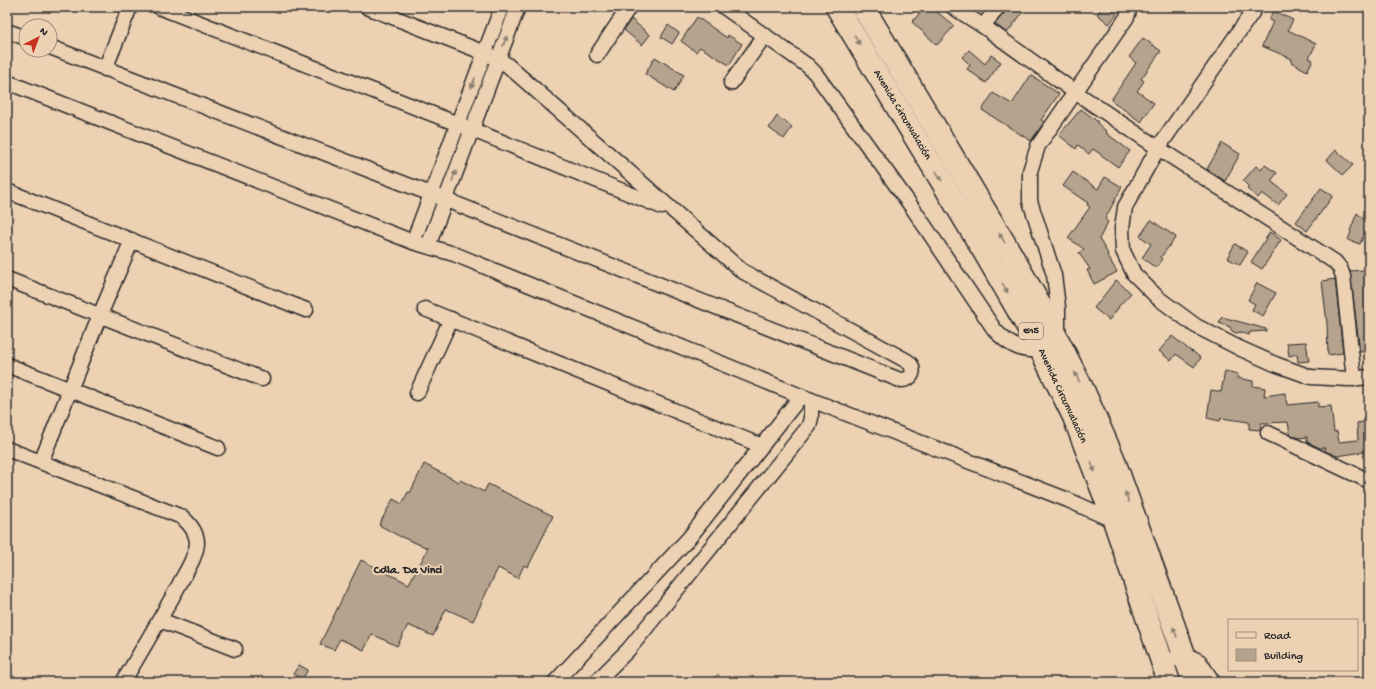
<svg xmlns="http://www.w3.org/2000/svg" width="1376" height="689" viewBox="0 0 1376 689" font-family="'Gochi Hand',sans-serif">
<style>
.green{fill:#cdb69d;stroke:#7c7064}
.building{fill:#b6a38e;stroke:#2b2b2b}
.lines{fill:none;stroke-linecap:round;stroke-linejoin:round}
.street-casing{stroke:#2b2b2b;stroke-width:17}
.highway-casing{stroke:#2b2b2b;stroke-width:25}
.street{stroke:#ecd1b3;stroke-width:14}
.highway{stroke:#ecd1b3;stroke-width:22}
.oneway{fill:#8c7e6f}
.labels{text-anchor:middle;dominant-baseline:central;stroke-width:4;stroke-linejoin:round;paint-order:stroke}
.shield{fill:#ecd1b3;stroke:#655d54;stroke-width:1}
.shield-label{font-size:10px;font-weight:bold;fill:#2b2b2b}
.street-label{font-size:11px;fill:#2b2b2b;stroke:#ecd1b3}
.neighbourhood-label{font-size:12px;font-weight:bold;fill:#2b2b2b;stroke:#ecd1b3}
</style>
<rect width="100%" height="100%" fill="#ecd1b3"/>
<filter id="ink" filterUnits="userSpaceOnUse"><feTurbulence type="fractalNoise" baseFrequency=".025" numOctaves="2"/><feDisplacementMap in="SourceGraphic" scale="8" xChannelSelector="R" yChannelSelector="G"/><feConvolveMatrix kernelMatrix="1 2 1 2 8 2 1 2 1" color-interpolation-filters="sRGB"/></filter>
<g filter="url(#ink)">
<!-- green -->
<path class="green" d="M718,674L724,682H709Z"/>
<!-- building -->
<g class="building">
<path d="M925,7H931L954,26L937,45L912,22Z"/>
<path d="M1006,7H1016L1023,12L1007,33L995,24L1005,12Z"/>
<path d="M1102,7H1109L1117,14L1109,24L1097,14Z"/>
<path d="M1273,11L1293,20L1288,30L1316,44L1309,58L1313,60L1307,71L1291,62L1292,59L1262,46L1273,22L1269,20Z"/>
<path d="M697,17L727,38L728,35L742,44L729,65L700,47L696,52L681,41Z"/>
<path d="M631,19L650,35L642,45L624,30Z"/>
<path d="M668,25L679,33L672,44L661,37Z"/>
<path d="M1143,38L1161,51L1141,79L1144,81L1137,91L1154,103L1141,122L1111,100L1136,63L1129,57Z"/>
<path d="M969,50L985,64L991,55L1001,62L986,83L967,69L970,65L962,57Z"/>
<path d="M655,57L684,75L674,92L645,74Z"/>
<path d="M1031,75L1059,94L1041,120L1044,122L1031,141L982,110L993,93L1012,104Z"/>
<path d="M1081,109L1098,122L1097,123L1107,132L1106,133L1130,151L1118,167L1093,149L1089,154L1078,145L1076,149L1059,135Z"/>
<path d="M777,116L792,127L784,139L769,128Z"/>
<path d="M1222,143L1240,154L1225,181L1207,169Z"/>
<path d="M1336,150L1353,165L1343,175L1327,160Z"/>
<path d="M1265,165L1277,173L1271,181L1287,194L1278,205L1262,193L1258,198L1247,189L1249,187L1243,181L1256,166L1261,170Z"/>
<path d="M1073,172L1098,189L1105,177L1122,187L1105,219L1108,222L1099,239L1108,254L1107,255L1117,272L1094,284L1087,270L1090,269L1079,253L1084,249L1068,238L1090,207L1087,205L1088,203L1063,186Z"/>
<path d="M1321,188L1333,196L1307,231L1296,222Z"/>
<path d="M1357,213L1369,224V233L1367,238L1363,237L1360,244L1348,240L1351,232L1350,231Z"/>
<path d="M1151,220L1176,237L1161,257L1163,259L1156,268L1142,258L1151,244L1140,236Z"/>
<path d="M1270,232L1281,240L1262,269L1251,262Z"/>
<path d="M1235,244L1248,252L1240,265L1227,258Z"/>
<path d="M1364,270L1365,285H1369V335L1367,336L1369,349L1362,350V352H1360L1350,271Z"/>
<path d="M1335,279L1343,353L1328,355L1327,323L1322,281Z"/>
<path d="M1116,280L1131,293L1118,307H1119L1109,320L1094,308Z"/>
<path d="M1257,283L1276,293L1263,316L1252,310L1255,304L1248,300Z"/>
<path d="M1222,317L1266,329V331L1250,332L1249,335L1241,332L1236,333L1232,331L1230,327L1219,323Z"/>
<path d="M1172,336L1192,352V351L1201,358L1194,367L1176,354L1171,361L1159,351Z"/>
<path d="M1306,342L1309,361L1298,362L1297,354L1289,356L1287,343Z"/>
<path d="M1225,371L1238,374L1237,378L1253,381V386L1265,388L1264,396L1285,393L1287,405L1318,402V407L1331,406L1334,432L1337,431L1339,442L1358,440L1357,423L1369,421V451L1337,456L1325,451V448H1320L1307,442V437L1299,438L1290,434L1288,422L1261,423L1260,430L1249,429V422L1221,418L1220,421L1207,418L1211,390L1221,392Z"/>
<path d="M424,464L459,482L460,480L484,492L488,484L553,516L528,567L524,565L518,578L498,568L473,621L446,609L433,636L408,625L397,646L372,634L364,650L340,639L334,650L320,644L361,560L409,584L416,570H417L428,548L399,536L379,525L393,499L402,504L408,492L410,493Z"/>
<path d="M299,665L308,670L302,679L293,674Z"/>
</g>
<g class="lines">
<defs>
<g id="street">
<path d="M159,7L458,124L662,207"/>
<path d="M724,7L808,66L815,73L914,210L994,329C1005,342 1023,355 1041,348C1047,346 1052,342 1058,339V307L1054,275L1030,201V171L1038,146L1127,17L1129,11L1126,7"/>
<path d="M953,7L983,26"/>
<path d="M998,7L983,26L1075,92L1158,148L1335,262L1340,268L1343,276L1354,379"/>
<path d="M1256,7L1158,148L1125,207L1122,228L1123,251L1134,274L1158,298L1196,326L1239,348L1275,364L1311,377L1349,379L1369,377"/>
<path d="M7,31L26,38"/>
<path d="M50,47L431,194L900,380C913,381 917,368 907,361L742,271L506,64L485,53L367,7"/>
<path d="M597,55L629,7"/>
<path d="M105,69L130,7"/>
<path d="M7,82L413,242L454,254L801,396L1068,500L1117,522"/>
<path d="M731,83L765,35"/>
<path d="M7,191L306,310"/>
<path d="M413,242L502,7"/>
<path d="M428,246L518,7"/>
<path d="M7,279L262,379"/>
<path d="M425,309L762,446"/>
<path d="M7,365L218,448"/>
<path d="M417,393L451,319"/>
<path d="M1268,433L1369,481"/>
<path d="M7,449L182,517C190,524 197,533 197,543C196,558 185,573 179,585C161,618 142,650 123,682"/>
<path d="M41,462L100,315L132,240"/>
<path d="M160,620L235,649"/>
<path d="M1161,660L1193,658L1199,661L1213,682"/>
<path d="M555,682L689,538L801,396"/>
<path d="M596,682L629,649L809,426L811,418V400"/>
</g>
<g id="highway">
<path d="M837,7L985,253L1040,348L1074,417L1114,520L1169,682"/>
<path d="M863,7L1009,251L1041,307L1083,390L1113,458L1194,682"/>
</g>
</defs>
<!-- street casing -->
<use href="#street" class="street-casing"/>
<!-- highway casing -->
<use href="#highway" class="highway-casing"/>
<!-- street -->
<use href="#street" class="street"/>
<!-- highway -->
<use href="#highway" class="highway"/>
</g>
<!-- one-way arrows -->
<defs><path id="oneway-solid" d="M-6-.8H1V-3.2L6.5 0L1 3.2V.8H-6Z"/></defs>
<g class="oneway">
<use href="#oneway-solid" transform="translate(857 40) rotate(59)"/>
<use href="#oneway-solid" transform="translate(505 41) rotate(-69)"/>
<use href="#oneway-solid" transform="translate(473 83) rotate(111)"/>
<use href="#oneway-solid" transform="translate(454 176) rotate(-69)"/>
<use href="#oneway-solid" transform="translate(939 176) rotate(59)"/>
<use href="#oneway-solid" transform="translate(1002 238) rotate(-121)"/>
<use href="#oneway-solid" transform="translate(1005 288) rotate(60)"/>
<use href="#oneway-solid" transform="translate(1077 377) rotate(-116)"/>
<use href="#oneway-solid" transform="translate(1093 467) rotate(69)"/>
<use href="#oneway-solid" transform="translate(1127 497) rotate(-109)"/>
<use href="#oneway-solid" transform="translate(1175 632) rotate(-110)"/>
</g>
</g>
<g class="labels">
<!-- shield labels -->
<rect class="shield" x="1019" y="323" width="24" height="16" rx="3"/>
<g class="shield-label">
<text x="1031" y="331">E15</text>
</g>
<!-- street labels -->
<g class="street-label">
<text transform="translate(902 115) rotate(59)">Avenida Circunvalación</text>
<text transform="translate(1062 396) rotate(65)">Avenida Circunvalación</text>
</g>
<!-- neighbourhood labels -->
<g class="neighbourhood-label">
<text x="408" y="571">Cdla. Da Vinci</text>
</g>
</g>
<!-- margin -->
<rect width="1376" height="689" fill="none" stroke="#ecd1b3" stroke-width="24"/>
<rect x="12" y="12" width="1352" height="665" fill="none" stroke="#2b2b2b" stroke-width="1.5" filter="url(#ink)"/>
<!-- legend -->
<rect x="1228" y="619" width="130" height="52" fill="#ecd1b3" stroke="#9f8f7d"/>
<rect x="1236" y="632" width="20" height="6" fill="#ecd1b3" stroke="#9f8f7d"/>
<text x="1264" y="639" font-size="12" fill="#2b2b2b">Road</text>
<rect x="1236" y="649" width="20" height="12" fill="#b6a38e" stroke="#9f8f7d"/>
<text x="1264" y="659" font-size="12" fill="#2b2b2b">Building</text>
<!-- north arrow -->
<g transform="translate(38 38) rotate(42)"><circle r="19" fill="#ecd1b3" stroke="#9f8f7d"/>
<path d="M0-3L7 15L0 10L-7 15Z" fill="#c8321e"/>
<text y="-6" font-size="11" font-weight="bold" text-anchor="middle" fill="#2b2b2b">N</text>
</g>
</svg>
